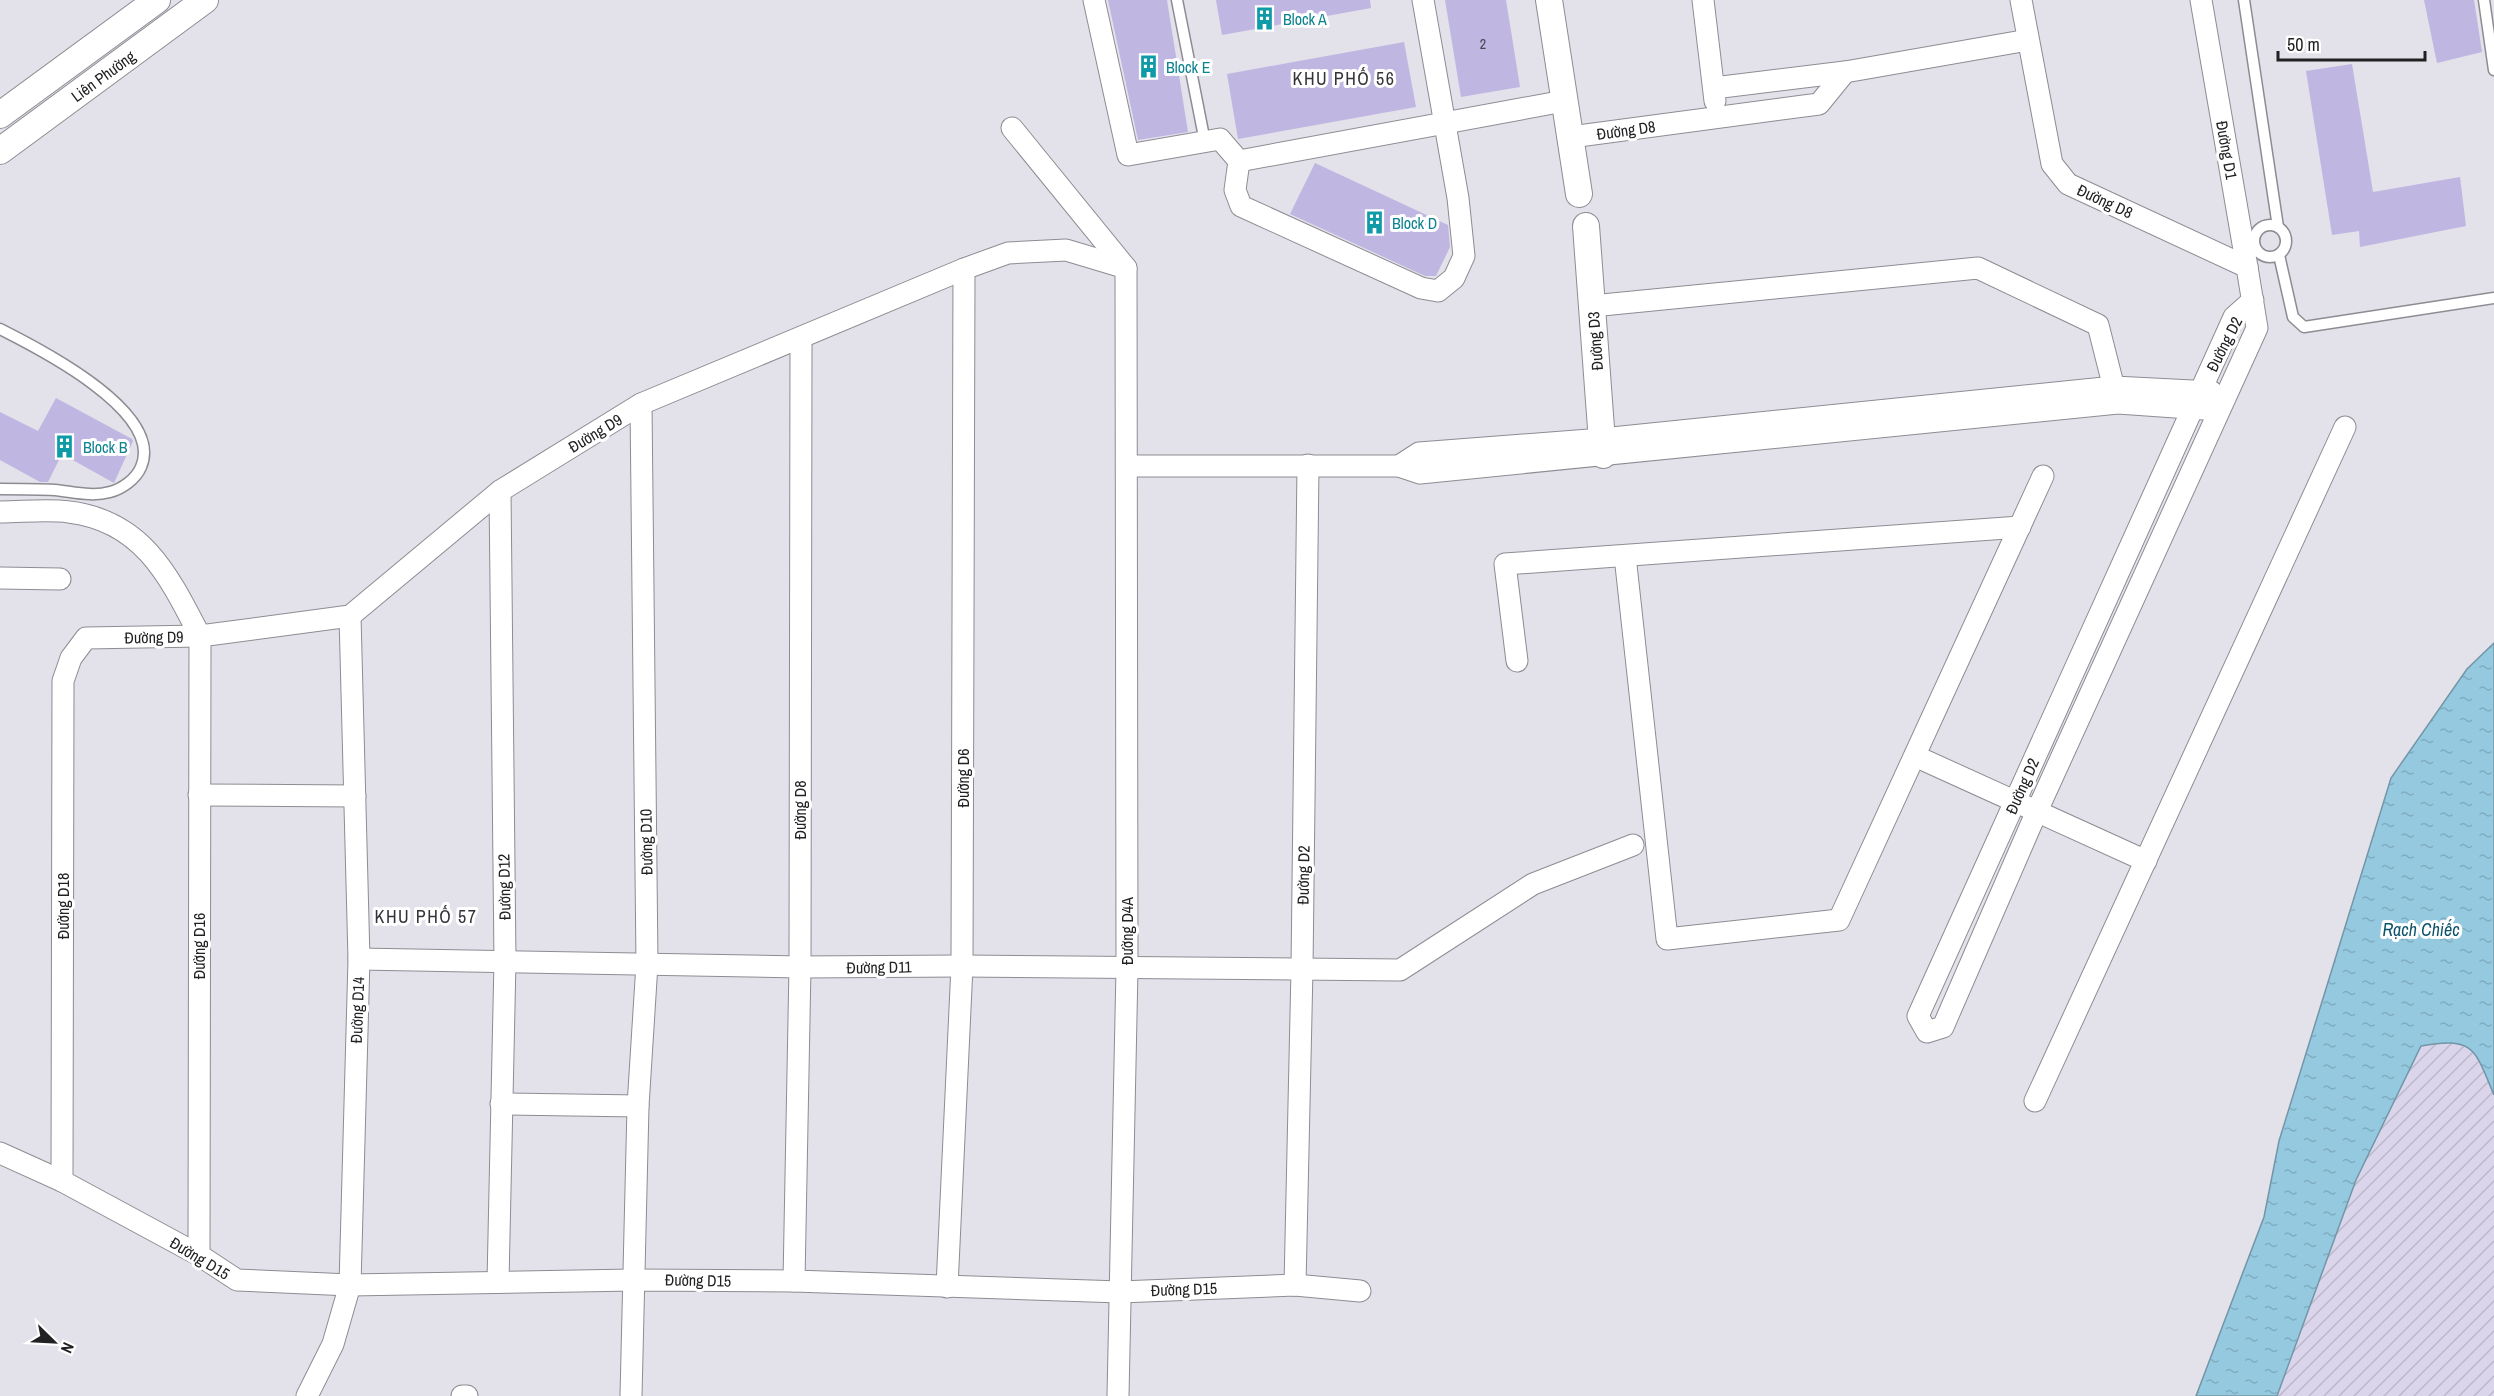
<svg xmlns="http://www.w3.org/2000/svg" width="2494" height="1396" viewBox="0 0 2494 1396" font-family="'Archivo Narrow',sans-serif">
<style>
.industrial{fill:url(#industrial-furrows)}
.water{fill:url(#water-ripples);stroke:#7296a7;stroke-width:1.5}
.building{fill:#c0b6e2}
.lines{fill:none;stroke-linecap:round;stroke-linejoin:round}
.service-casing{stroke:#8e8c93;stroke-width:13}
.minor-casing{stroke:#8e8c93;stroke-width:23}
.tertiary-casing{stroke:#8e8c93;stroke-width:28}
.service{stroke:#fff;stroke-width:10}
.minor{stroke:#fff;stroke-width:21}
.tertiary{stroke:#fff;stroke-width:26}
.labels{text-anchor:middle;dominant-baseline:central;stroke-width:6;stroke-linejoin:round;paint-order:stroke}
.number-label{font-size:14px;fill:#494653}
.culture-label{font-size:16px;fill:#0d838f;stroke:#fff;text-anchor:start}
.street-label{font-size:16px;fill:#212023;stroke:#fff}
.neighbourhood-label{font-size:18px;letter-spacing:1.5px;fill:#343339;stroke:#fff}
.water-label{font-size:18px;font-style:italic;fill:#0d536a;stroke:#fff}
</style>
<defs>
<pattern id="industrial-furrows" width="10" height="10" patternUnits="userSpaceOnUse" patternTransform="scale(1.5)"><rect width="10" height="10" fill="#dbd5eb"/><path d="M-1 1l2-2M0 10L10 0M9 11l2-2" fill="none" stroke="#bcb7c9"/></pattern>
<pattern id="water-ripples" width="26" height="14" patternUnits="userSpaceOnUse" patternTransform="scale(1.5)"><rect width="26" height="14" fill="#94c9df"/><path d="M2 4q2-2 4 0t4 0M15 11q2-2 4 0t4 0" fill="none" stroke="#7facbf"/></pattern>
</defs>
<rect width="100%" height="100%" fill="#e3e1e9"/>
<!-- industrial -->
<path class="industrial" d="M2450,1041L2469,1047L2481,1064L2494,1095V1396H2277L2356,1180L2377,1134L2422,1045Z"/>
<!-- water -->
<path class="water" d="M2494,643V1095C2475,1050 2475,1036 2421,1046L2356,1180L2277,1396H2196L2264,1217L2279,1141L2391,778L2467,669Z"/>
<!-- building -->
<g class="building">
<path d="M1108,0H1167L1188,132L1138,140Z"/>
<path d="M1216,0H1370L1371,8L1222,35Z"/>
<path d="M1445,0H1506L1520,87L1461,97Z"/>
<path d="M2424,0H2474L2482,52L2437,63Z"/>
<path d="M1404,42L1416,107L1238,139L1227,74Z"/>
<path d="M2352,64L2373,192L2460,177L2466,226L2360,247L2359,231L2332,235L2306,71Z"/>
<path d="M1315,163L1448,225L1450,247L1436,276H1425L1290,214Z"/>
<path d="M56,398L132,439L133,441L114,483L62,454L48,482H40L0,460V412L38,431Z"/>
</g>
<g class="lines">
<defs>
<g id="service">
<path d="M1177,0L1205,142"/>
<path d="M2244,0L2278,227"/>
<path d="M2484,0L2494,70"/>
<circle cx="2270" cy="241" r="16"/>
<path d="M2279,255L2293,317L2304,327L2494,298"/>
<path d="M0,329C38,348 165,412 141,467C136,479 122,489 110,492C92,497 74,492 55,490C37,489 18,489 0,489"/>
</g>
<g id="minor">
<path d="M1094,0L1128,155L1220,139L1239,161L1564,101"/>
<path d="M1703,0L1715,101"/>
<path d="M2021,0L2052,164L2068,184L2247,267"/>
<path d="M2201,0L2247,267L2257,328L2037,811L1943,1027L1927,1032L1918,1016L2234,317L2253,300"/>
<path d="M1714,88L1845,72L2028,40"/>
<path d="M1012,128L1126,268L1127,969L1118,1396"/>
<path d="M1571,137L1819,104L1845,72"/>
<path d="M1239,161L1235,190L1241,206L1421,288L1438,291L1454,278L1464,256L1458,198L1423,0"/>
<path d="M1592,306L1978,268L2098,325L2117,400"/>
<path d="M1128,466H1399L1420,473L2118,403L2204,409"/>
<path d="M1399,466L1419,453L1602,439L2114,387L2212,392"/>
<path d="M0,512C23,512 47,509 69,512C143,521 169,576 200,636L199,1255"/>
<path d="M1625,556L1667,939L1839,920L2043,476"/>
<path d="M0,578L60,579"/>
<path d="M1517,661L1505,564L2020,527"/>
<path d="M1915,756L2146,861"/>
<path d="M199,795L355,796"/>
<path d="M359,959L800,967L962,966L1400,970L1533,884L1633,845"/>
<path d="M2035,1101L2345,427"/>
<path d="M501,1104L638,1106"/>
<path d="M0,1153L62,1181L199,1255L237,1280L350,1285L633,1280L794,1281L1120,1292L1295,1285L1360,1291"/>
<path d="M62,1181L63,681L71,658L86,638L200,636L350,616L500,491L641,404L964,269L1008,253L1066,250L1126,268"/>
<path d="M794,1281L800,967L801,339"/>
<path d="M498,1282L505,961L500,491"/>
<path d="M1295,1285L1302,969L1308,465"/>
<path d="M947,1287L962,966L964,269"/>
<path d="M307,1396L333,1344L350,1285L359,959L350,616"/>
<path d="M462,1396H467"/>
<path d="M631,1396L638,1106L647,964L641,404"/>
</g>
<g id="tertiary">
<path d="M1549,0L1579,194"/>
<path d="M0,115L157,0"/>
<path d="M0,151L205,0"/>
<path d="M1586,226L1603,455"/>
</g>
</defs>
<!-- service casing -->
<use href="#service" class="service-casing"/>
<!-- minor casing -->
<use href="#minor" class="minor-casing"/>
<!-- tertiary casing -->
<use href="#tertiary" class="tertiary-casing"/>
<!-- service -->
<use href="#service" class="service"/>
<!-- minor -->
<use href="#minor" class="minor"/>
<!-- tertiary -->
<use href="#tertiary" class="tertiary"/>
</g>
<!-- icons -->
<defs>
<symbol id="building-bare" viewBox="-9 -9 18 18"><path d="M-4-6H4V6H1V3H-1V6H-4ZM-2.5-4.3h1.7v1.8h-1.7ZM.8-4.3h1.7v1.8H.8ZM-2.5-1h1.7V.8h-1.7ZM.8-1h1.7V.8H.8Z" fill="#0f9aa8" stroke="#fff" stroke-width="2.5" paint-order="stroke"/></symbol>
</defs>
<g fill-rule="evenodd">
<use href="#building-bare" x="1248" y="2" width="33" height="33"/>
<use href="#building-bare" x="1132" y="50" width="33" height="33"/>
<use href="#building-bare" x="1358" y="206" width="33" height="33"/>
<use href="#building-bare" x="48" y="430" width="33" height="33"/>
</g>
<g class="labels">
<!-- number labels -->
<g class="number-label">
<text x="1483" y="44">2</text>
</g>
<!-- culture labels -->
<g class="culture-label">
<text x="1283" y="19">Block A</text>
<text x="1166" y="67">Block E</text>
<text x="1392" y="223">Block D</text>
<text x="83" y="447">Block B</text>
</g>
<!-- street labels -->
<g class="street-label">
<text transform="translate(103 76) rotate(-36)">Liên Phường</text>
<text transform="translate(1626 130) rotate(-8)">Đường D8</text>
<text transform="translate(2227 150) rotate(80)">Đường D1</text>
<text transform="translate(2105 201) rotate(25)">Đường D8</text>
<text transform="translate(1595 341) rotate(-94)">Đường D3</text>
<text transform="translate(2224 344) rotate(-63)">Đường D2</text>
<text transform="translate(595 433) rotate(-31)">Đường D9</text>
<text transform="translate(154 637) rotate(-1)">Đường D9</text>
<text transform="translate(963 778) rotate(-90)">Đường D6</text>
<text transform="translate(2022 786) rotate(-66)">Đường D2</text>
<text transform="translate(800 810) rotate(-90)">Đường D8</text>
<text transform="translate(646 842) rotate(-91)">Đường D10</text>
<text transform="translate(1303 875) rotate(-89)">Đường D2</text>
<text transform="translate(504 887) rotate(-91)">Đường D12</text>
<text transform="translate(63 906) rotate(-90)">Đường D18</text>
<text transform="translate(1127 931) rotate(-90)">Đường D4A</text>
<text transform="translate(199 946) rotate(-90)">Đường D16</text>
<text transform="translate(879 967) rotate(-1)">Đường D11</text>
<text transform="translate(357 1010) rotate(-88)">Đường D14</text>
<text transform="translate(200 1258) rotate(31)">Đường D15</text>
<text transform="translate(698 1280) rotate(1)">Đường D15</text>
<text transform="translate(1184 1289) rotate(-2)">Đường D15</text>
</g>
<!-- neighbourhood labels -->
<g class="neighbourhood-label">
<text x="1344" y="78">KHU PHỐ 56</text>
<text x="426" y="916">KHU PHỐ 57</text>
</g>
<!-- water labels -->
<g class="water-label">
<text x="2421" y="929">Rạch Chiếc</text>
</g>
</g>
<!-- north arrow -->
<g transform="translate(54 1342) rotate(114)" stroke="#ffffff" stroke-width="4.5" paint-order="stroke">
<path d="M0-4.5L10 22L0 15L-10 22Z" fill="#212023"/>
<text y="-9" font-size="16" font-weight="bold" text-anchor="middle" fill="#212023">N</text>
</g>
<!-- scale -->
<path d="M2278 51v9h147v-9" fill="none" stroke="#212023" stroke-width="3"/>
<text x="2287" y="51" font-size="18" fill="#212023" stroke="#ffffff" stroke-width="4.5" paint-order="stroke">50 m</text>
</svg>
